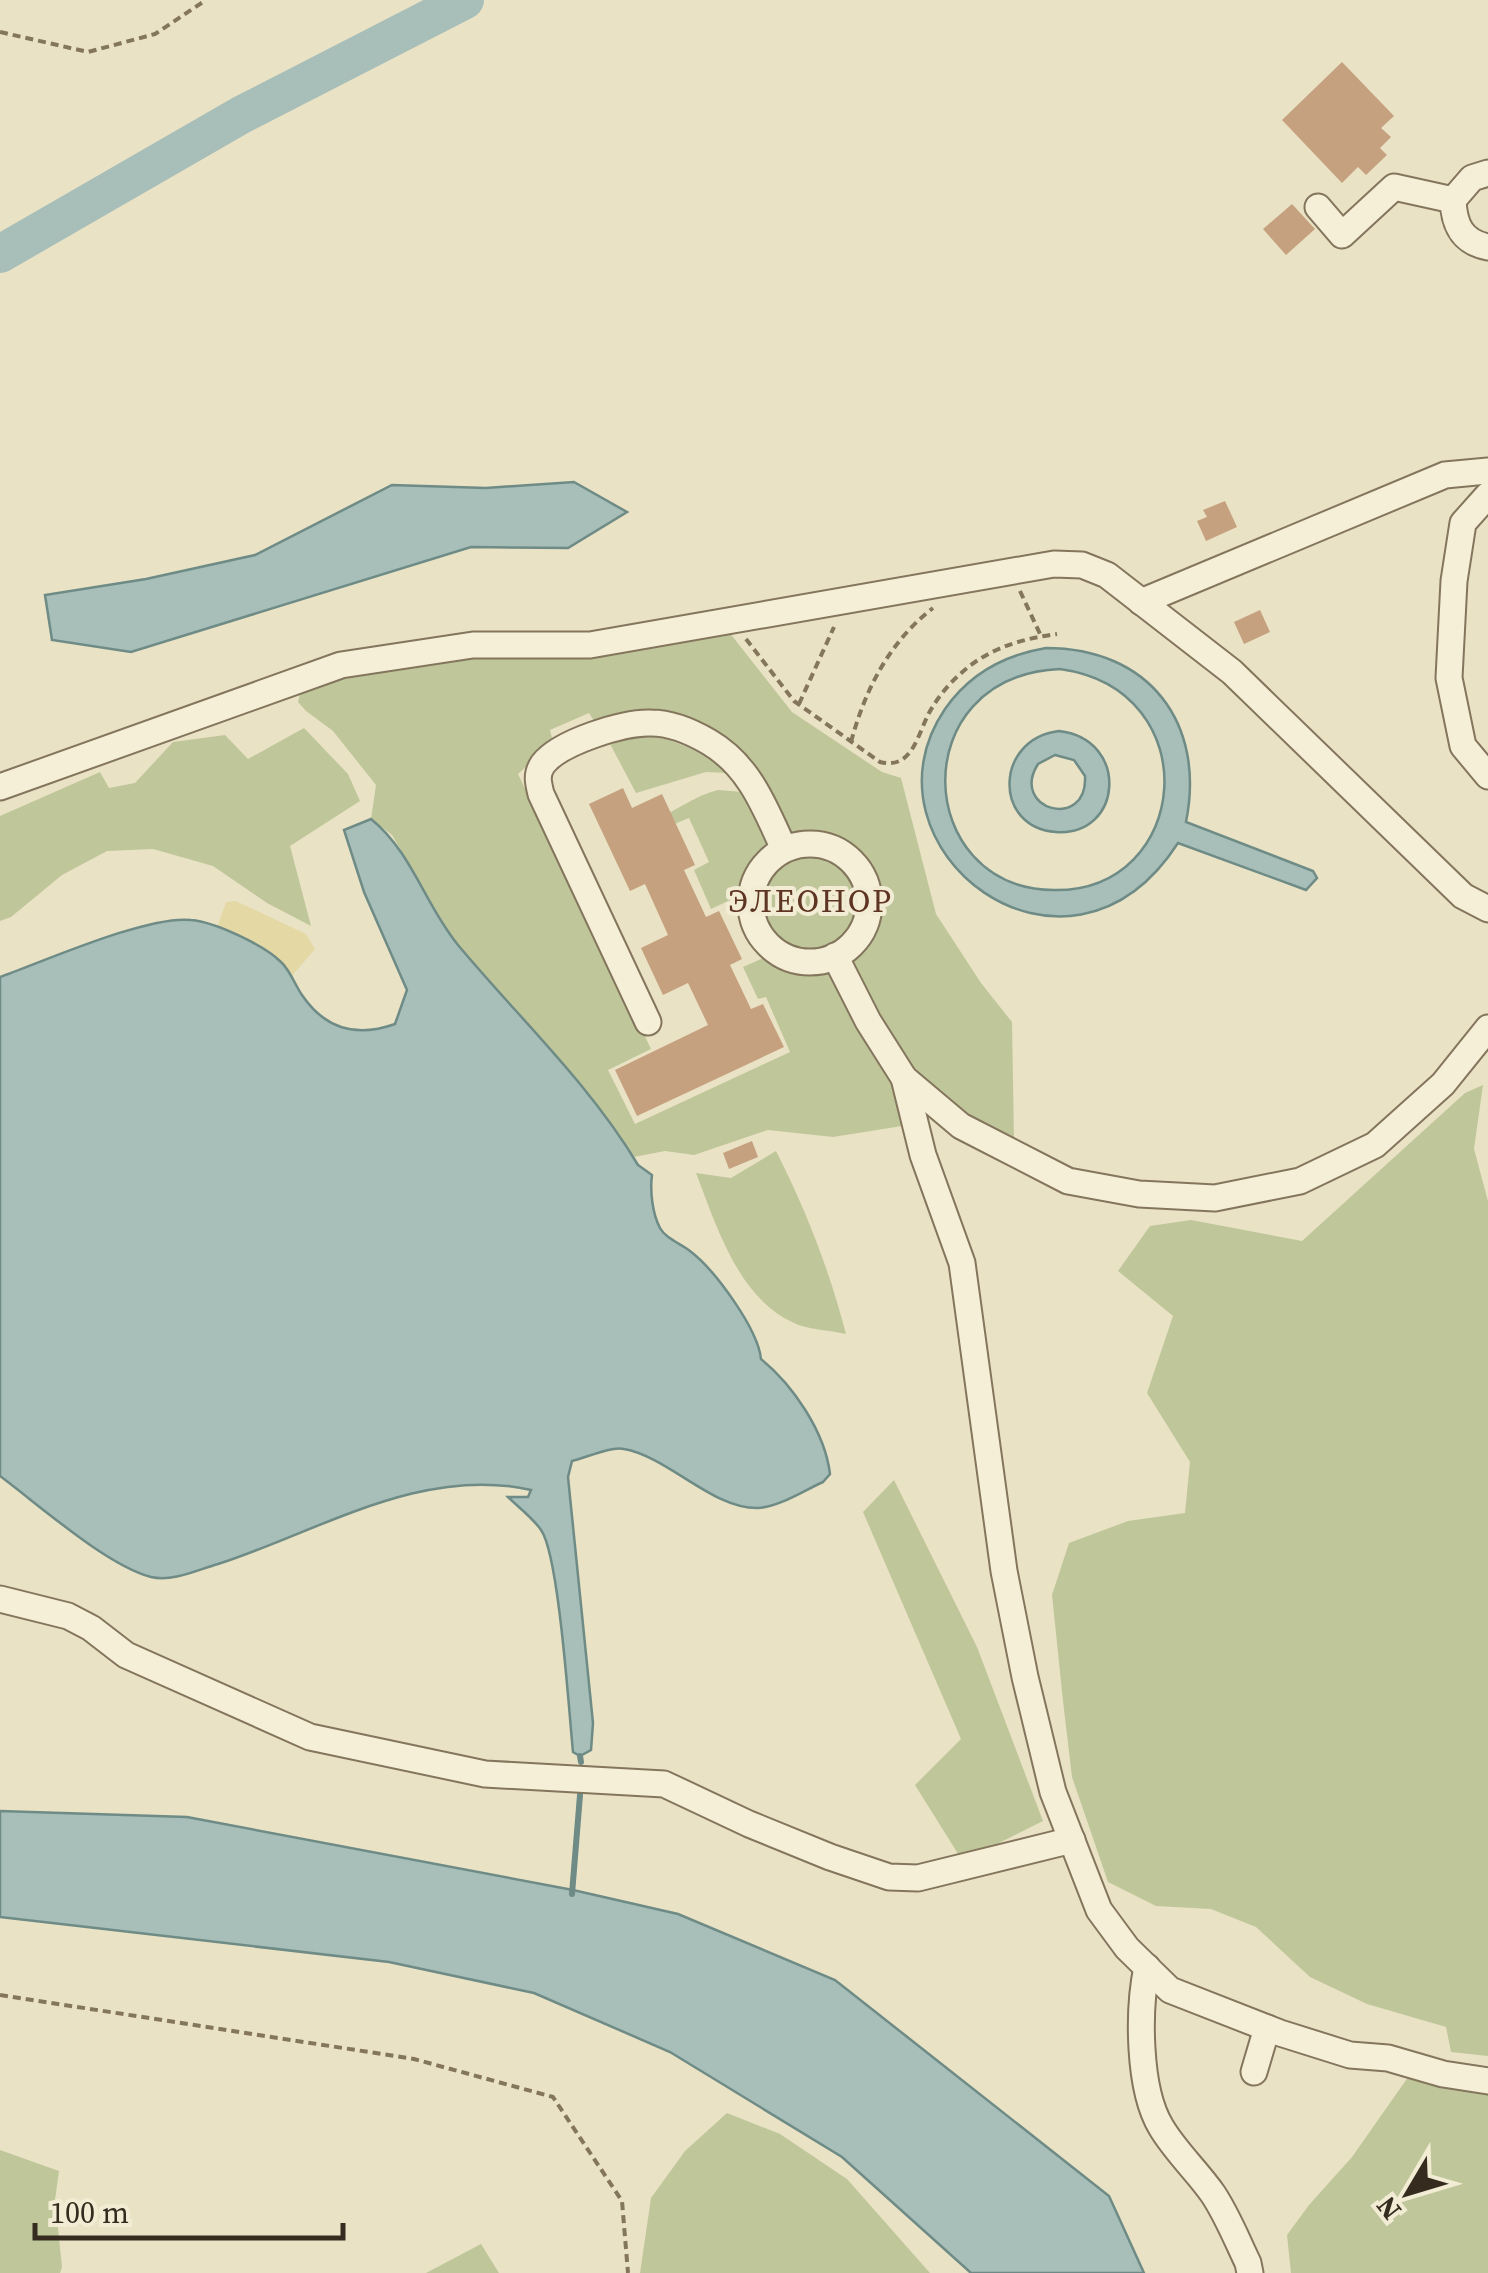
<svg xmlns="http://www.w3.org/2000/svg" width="1488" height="2273" viewBox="0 0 1488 2273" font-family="'Source Serif 4',serif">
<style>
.green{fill:#bfc79a}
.sand{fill:#e4d8a5}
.water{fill:#a7beb9;stroke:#6e8b86;stroke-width:2.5;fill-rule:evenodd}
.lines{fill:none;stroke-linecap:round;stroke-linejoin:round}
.stream{stroke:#6e8b86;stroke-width:6}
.river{stroke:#a7beb9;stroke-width:38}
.building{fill:#c5a17f}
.minor-casing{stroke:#84755d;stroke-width:29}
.path{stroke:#84755d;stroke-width:4;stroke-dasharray:8 5;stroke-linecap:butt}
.minor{stroke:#f6efd8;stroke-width:25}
.labels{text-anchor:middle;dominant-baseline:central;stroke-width:8;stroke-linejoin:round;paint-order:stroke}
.neighbourhood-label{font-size:32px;letter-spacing:2.5px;fill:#5e3423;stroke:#f2ecd4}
</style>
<rect width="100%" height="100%" fill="#eae2c5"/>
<!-- green -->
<g class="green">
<path d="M729,632L792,712L882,772L901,778L936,914L981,983L1012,1022L1014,1140C972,1126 925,1093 899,1057C879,1030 865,988 849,958C856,946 866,938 871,925C884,893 867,854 835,840C820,834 803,838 790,832L712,734L596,724L589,713L550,730L553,742L518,774L651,1049L608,1070L635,1124L790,1052L766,997L758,999L743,967L770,955L793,966L831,968L886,1064L908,1125L833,1137L768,1130L694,1155L665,1151L634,1157L567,1069L455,942L392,835L371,819L376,785L333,731L306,711L298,702L301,690L345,676L472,655L590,659Z"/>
<path d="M304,728L348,774L360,801L290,846L311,926L267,903L213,866L153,849L107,851L62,875L11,917L0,921V816L100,772L109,788L135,783L173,742L225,735L248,759Z"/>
<path d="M630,733C667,736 699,748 727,773L706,772L636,793L608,740Z"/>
<path d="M718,790L743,792L771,845L754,865L743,894L711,909L694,870L709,862L689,818L653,833L649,823C672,813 696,795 718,790Z"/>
<circle cx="810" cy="902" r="46"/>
<path d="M1483,1085L1474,1149L1488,1201V2056L1451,2052L1446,2027L1367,2004L1310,1977L1256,1927L1211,1909L1156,1906L1108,1882L1072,1777L1063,1701L1052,1595L1069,1543L1128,1521L1185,1513L1190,1462L1147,1393L1173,1316L1118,1271L1150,1226L1191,1220L1302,1241L1465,1093Z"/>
<path d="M776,1151C806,1210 829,1269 846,1334C829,1330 807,1330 792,1322C738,1297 716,1225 696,1173L731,1178Z"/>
<path d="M894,1480L977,1647L1043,1821L987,1849L960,1857L915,1785L961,1739L863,1512Z"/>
<path d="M1411,2073L1488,2090V2273H1291L1287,2235L1309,2205L1352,2157Z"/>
<path d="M727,2113L780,2134L847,2179L930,2273H640L651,2198L685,2151Z"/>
<path d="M0,2150L59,2171L55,2200L62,2267L60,2273H0Z"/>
<path d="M481,2244L499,2273H426Z"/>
</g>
<!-- sand -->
<path class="sand" d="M236,901L306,934L315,949L291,977L281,962L217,928L226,902Z"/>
<!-- water -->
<g class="water">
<path d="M574,482L627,512L568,548L471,547L131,652L52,640L45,595L146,579L255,555L392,485L486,488Z"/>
<path d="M1046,648C1149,648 1206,723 1186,822L1313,871L1317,878L1306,890L1178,843C1066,1016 851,847 945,709C970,673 1004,655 1046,648ZM1060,669C1209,690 1191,892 1054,890C913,889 903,676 1060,669Z"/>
<path d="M1059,731C1130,739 1123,837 1056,832C993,828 994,739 1059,731ZM1055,755L1074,760L1085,776C1088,831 1009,810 1038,764Z"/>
<path d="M371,819C412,852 425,905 458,945C518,1017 589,1083 638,1165L652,1175C650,1190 652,1213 660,1228C666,1239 680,1243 690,1251C715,1270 758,1329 761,1359C793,1385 825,1432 830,1474L823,1482C805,1490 779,1507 758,1508C712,1509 669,1457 624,1449C610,1446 586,1458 572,1461L568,1477L593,1723L591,1750L580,1756L573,1752C569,1713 559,1555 541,1530C533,1518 518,1507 508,1497H528L531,1490C421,1465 318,1532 218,1564C197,1570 173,1582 151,1577C106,1565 39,1505 0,1476V977C45,961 148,915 191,920C215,922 264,945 281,962C290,970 295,985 302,995C325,1029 356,1038 395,1024L407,990L364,892L344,830Z"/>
<path d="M0,1811L187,1817L573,1890L678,1914L835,1980L1109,2196L1144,2273H971L842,2157L670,2052L534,1993L389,1962L0,1917Z"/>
</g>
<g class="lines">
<!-- stream -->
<g class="stream">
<path d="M580,1756L581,1762"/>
<path d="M572,1894L580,1795"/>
</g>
<!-- river -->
<path class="river" d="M0,254L241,115L465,0"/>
</g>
<!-- building -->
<g class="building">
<path d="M1342,62L1394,116L1381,128L1391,137L1380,148L1387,155L1366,175L1358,167L1342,183L1282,120Z"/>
<path d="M1292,204L1315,229L1286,255L1263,229Z"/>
<path d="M1225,501L1237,527L1206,541L1197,521L1207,517L1203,510Z"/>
<path d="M1260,610L1270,632L1244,644L1234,622Z"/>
<path d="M623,788L632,808L662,794L695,865L684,870L706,917L719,911L742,959L730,965L751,1009L763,1004L784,1047L637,1116L615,1070L708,1025L688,983L663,995L641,948L668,935L645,884L630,891L589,804Z"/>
<path d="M752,1141L758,1157L729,1169L723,1153Z"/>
</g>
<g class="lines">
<defs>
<g id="minor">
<path d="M1488,173L1472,178L1453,200C1454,225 1462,242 1488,247"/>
<path d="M1318,207L1342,235L1394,187L1453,200"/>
<path d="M1488,495L1463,523L1454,581L1449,678L1463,746L1488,776"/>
<path d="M1141,602L1445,475L1488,471"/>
<path d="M0,787L341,665L473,645H590L1054,564L1082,565L1107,575L1232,672L1463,896L1488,909"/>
<circle cx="810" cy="903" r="59"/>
<path d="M835,956L868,1021L904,1078L923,1155L962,1263L1004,1571L1025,1677L1053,1792L1099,1910L1127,1948L1170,1990L1280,2033L1350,2055L1388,2058L1443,2074L1488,2081"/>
<path d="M648,1022L541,794C538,782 536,774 543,764C560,742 624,722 651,723C671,723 692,732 709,742C750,766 765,808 784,849"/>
<path d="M904,1078L961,1126L1068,1181L1139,1194L1215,1198L1300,1181L1375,1145L1443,1084L1488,1028"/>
<path d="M0,1599L68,1616L91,1628L126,1655L310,1737L485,1774L664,1784L749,1824L830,1857L889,1877L918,1878L1072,1840"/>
<path d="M1147,1967C1138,2010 1138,2089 1161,2127C1175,2151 1197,2171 1213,2194C1227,2215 1237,2240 1248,2263L1250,2273"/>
<path d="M1254,2072L1267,2028"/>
</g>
</defs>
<!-- minor casing -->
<use href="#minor" class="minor-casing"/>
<!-- path -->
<g class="path">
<path d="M0,32L88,52L155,34L206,0"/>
<path d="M1020,591L1041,636"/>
<path d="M746,639L794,701L880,762C912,770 917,736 929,713C936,700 947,686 958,676C986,649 1020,639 1057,634"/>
<path d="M799,704L834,627"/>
<path d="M851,742C865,690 889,642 933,608"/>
<path d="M0,1995L414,2059L553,2097L622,2201L628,2273"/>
</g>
<!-- minor -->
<use href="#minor" class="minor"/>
</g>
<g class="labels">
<!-- neighbourhood labels -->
<g class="neighbourhood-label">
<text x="811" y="901">ЭЛЕОНОР</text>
</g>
</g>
<!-- north arrow -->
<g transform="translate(1408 2193) rotate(232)" stroke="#f2ecd4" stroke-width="8" paint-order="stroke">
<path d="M0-8L18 38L0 25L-18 38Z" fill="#352c1f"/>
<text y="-15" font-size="28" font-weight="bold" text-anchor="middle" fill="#352c1f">N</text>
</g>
<!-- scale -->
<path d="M35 2223v15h308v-15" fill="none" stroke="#352c1f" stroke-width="5"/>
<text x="50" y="2223" font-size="30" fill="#352c1f" stroke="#f2ecd4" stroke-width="8" paint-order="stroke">100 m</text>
</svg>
